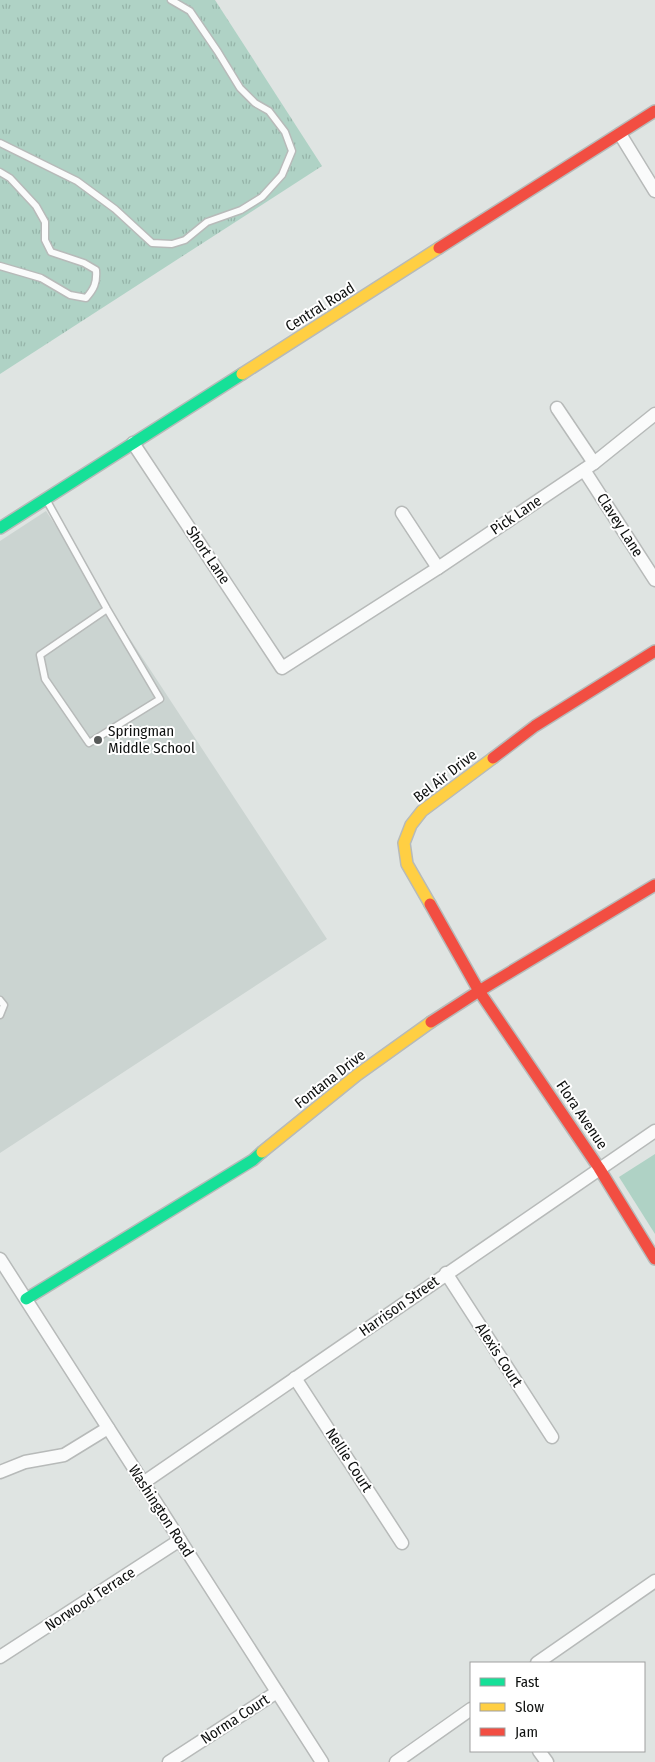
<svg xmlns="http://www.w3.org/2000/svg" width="655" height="1762" viewBox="0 0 655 1762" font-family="'Fira Sans Condensed',sans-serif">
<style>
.built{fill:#cbd4d1}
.grass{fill:url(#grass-tufts)}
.green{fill:#afd2c5}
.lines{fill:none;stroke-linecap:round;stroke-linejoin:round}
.lane-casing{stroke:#b7bab9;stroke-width:9}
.street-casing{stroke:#b7bab9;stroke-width:15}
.fast-casing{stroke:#b7bab9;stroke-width:14}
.slow-casing{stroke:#b7bab9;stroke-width:14}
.jam-casing{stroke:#b7bab9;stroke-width:14}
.lane{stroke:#fafbfb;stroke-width:6}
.street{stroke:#fafbfb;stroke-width:12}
.fast{stroke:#16e098;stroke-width:11}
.slow{stroke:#ffcf43;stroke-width:11}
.jam{stroke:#f24e42;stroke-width:11}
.poi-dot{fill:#575a59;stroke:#fff;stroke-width:2}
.labels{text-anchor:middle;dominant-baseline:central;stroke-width:4;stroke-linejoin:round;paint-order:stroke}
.street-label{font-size:15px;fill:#0e100f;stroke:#fff}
.poi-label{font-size:15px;fill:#0e100f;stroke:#fff;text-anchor:start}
</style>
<defs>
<pattern id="grass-tufts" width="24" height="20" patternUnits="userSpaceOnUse" patternTransform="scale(1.25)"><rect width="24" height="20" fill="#afd2c5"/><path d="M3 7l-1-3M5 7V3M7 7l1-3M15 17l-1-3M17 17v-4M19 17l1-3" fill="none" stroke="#95b3a8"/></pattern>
</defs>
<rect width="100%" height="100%" fill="#dfe4e2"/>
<!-- built -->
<path class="built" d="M46,511L327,939L0,1153V541Z"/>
<!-- grass -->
<path class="grass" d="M0,0H215L322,166L0,374Z"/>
<!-- green -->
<path class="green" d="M655,1154V1234L619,1177Z"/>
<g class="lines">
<defs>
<g id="lane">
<path d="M0,143L77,181L115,209L152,243L172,244L185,240L207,222L241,210L262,197L282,175L292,151L285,132L269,111L255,103L240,88L218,52L190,11L171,0"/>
<path d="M0,172L10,178L36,206L45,222V240L51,252L84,263L96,270C97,283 94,289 86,298L70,295L41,278L0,266"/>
<path d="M47,501L107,609L160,699L89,743L45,679L40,655L107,609"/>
<path d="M0,1000L4,1005L0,1015"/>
</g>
<g id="street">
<path d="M620,134L655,191"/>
<path d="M557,408L594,463"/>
<path d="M133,443L282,668L438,568L594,463L655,414"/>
<path d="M584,470L655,580"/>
<path d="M402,513L438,568"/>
<path d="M0,1259L322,1762"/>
<path d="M446,1273L552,1437"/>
<path d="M295,1378L402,1543"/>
<path d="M0,1472L25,1462L64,1455L108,1428"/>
<path d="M143,1483L655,1131"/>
<path d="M0,1657L180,1540"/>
<path d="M537,1663L655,1581"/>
<path d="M539,1751L547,1762"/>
<path d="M169,1762L277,1692"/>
<path d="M396,1762L471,1709"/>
</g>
<g id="fast">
<path d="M0,528L242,374"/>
<path d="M26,1299L253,1160L262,1152"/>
</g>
<g id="slow">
<path d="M242,374L439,248"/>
<path d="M430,904L407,864L404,843L411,825L422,811L493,758"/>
<path d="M262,1152L357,1075L431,1022"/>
</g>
<g id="jam">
<path d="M439,248L655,111"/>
<path d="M493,758L535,726L655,651"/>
<path d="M430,904L479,991L599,1168L655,1259"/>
<path d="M431,1022L479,991L655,885"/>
</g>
</defs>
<!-- lane casing -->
<use href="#lane" class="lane-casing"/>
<!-- street casing -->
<use href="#street" class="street-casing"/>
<!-- fast casing -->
<use href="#fast" class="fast-casing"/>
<!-- slow casing -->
<use href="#slow" class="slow-casing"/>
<!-- jam casing -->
<use href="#jam" class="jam-casing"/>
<!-- lane -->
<use href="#lane" class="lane"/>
<!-- street -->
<use href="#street" class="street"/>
<!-- fast -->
<use href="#fast" class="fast"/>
<!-- slow -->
<use href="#slow" class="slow"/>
<!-- jam -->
<use href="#jam" class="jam"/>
</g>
<!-- markers -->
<circle class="poi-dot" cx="98" cy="740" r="5"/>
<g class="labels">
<!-- street labels -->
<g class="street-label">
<text transform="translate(320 307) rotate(-32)">Central Road</text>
<text transform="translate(516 515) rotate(-34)">Pick Lane</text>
<text transform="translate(620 525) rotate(57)">Clavey Lane</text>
<text transform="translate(208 555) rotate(56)">Short Lane</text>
<text transform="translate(445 776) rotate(-38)">Bel Air Drive</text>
<text transform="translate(330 1079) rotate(-38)">Fontana Drive</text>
<text transform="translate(582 1115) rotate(56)">Flora Avenue</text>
<text transform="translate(399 1306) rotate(-35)">Harrison Street</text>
<text transform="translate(499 1355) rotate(57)">Alexis Court</text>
<text transform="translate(349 1460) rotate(57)">Nellie Court</text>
<text transform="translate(161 1511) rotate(57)">Washington Road</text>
<text transform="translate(90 1599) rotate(-33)">Norwood Terrace</text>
<text transform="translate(235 1719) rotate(-33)">Norma Court</text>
</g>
<!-- poi labels -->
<g class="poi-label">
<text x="108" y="731">Springman<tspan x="108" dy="17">Middle School</tspan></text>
</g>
</g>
<!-- legend -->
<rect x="470" y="1662" width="175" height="90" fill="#ffffff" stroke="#9f9f9f"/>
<rect x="480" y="1678" width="25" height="8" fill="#16e098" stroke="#9f9f9f"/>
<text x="515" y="1687" font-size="15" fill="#0e100f">Fast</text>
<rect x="480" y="1703" width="25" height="8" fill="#ffcf43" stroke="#9f9f9f"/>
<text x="515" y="1712" font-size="15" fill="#0e100f">Slow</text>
<rect x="480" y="1728" width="25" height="8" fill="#f24e42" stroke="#9f9f9f"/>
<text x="515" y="1737" font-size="15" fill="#0e100f">Jam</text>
</svg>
